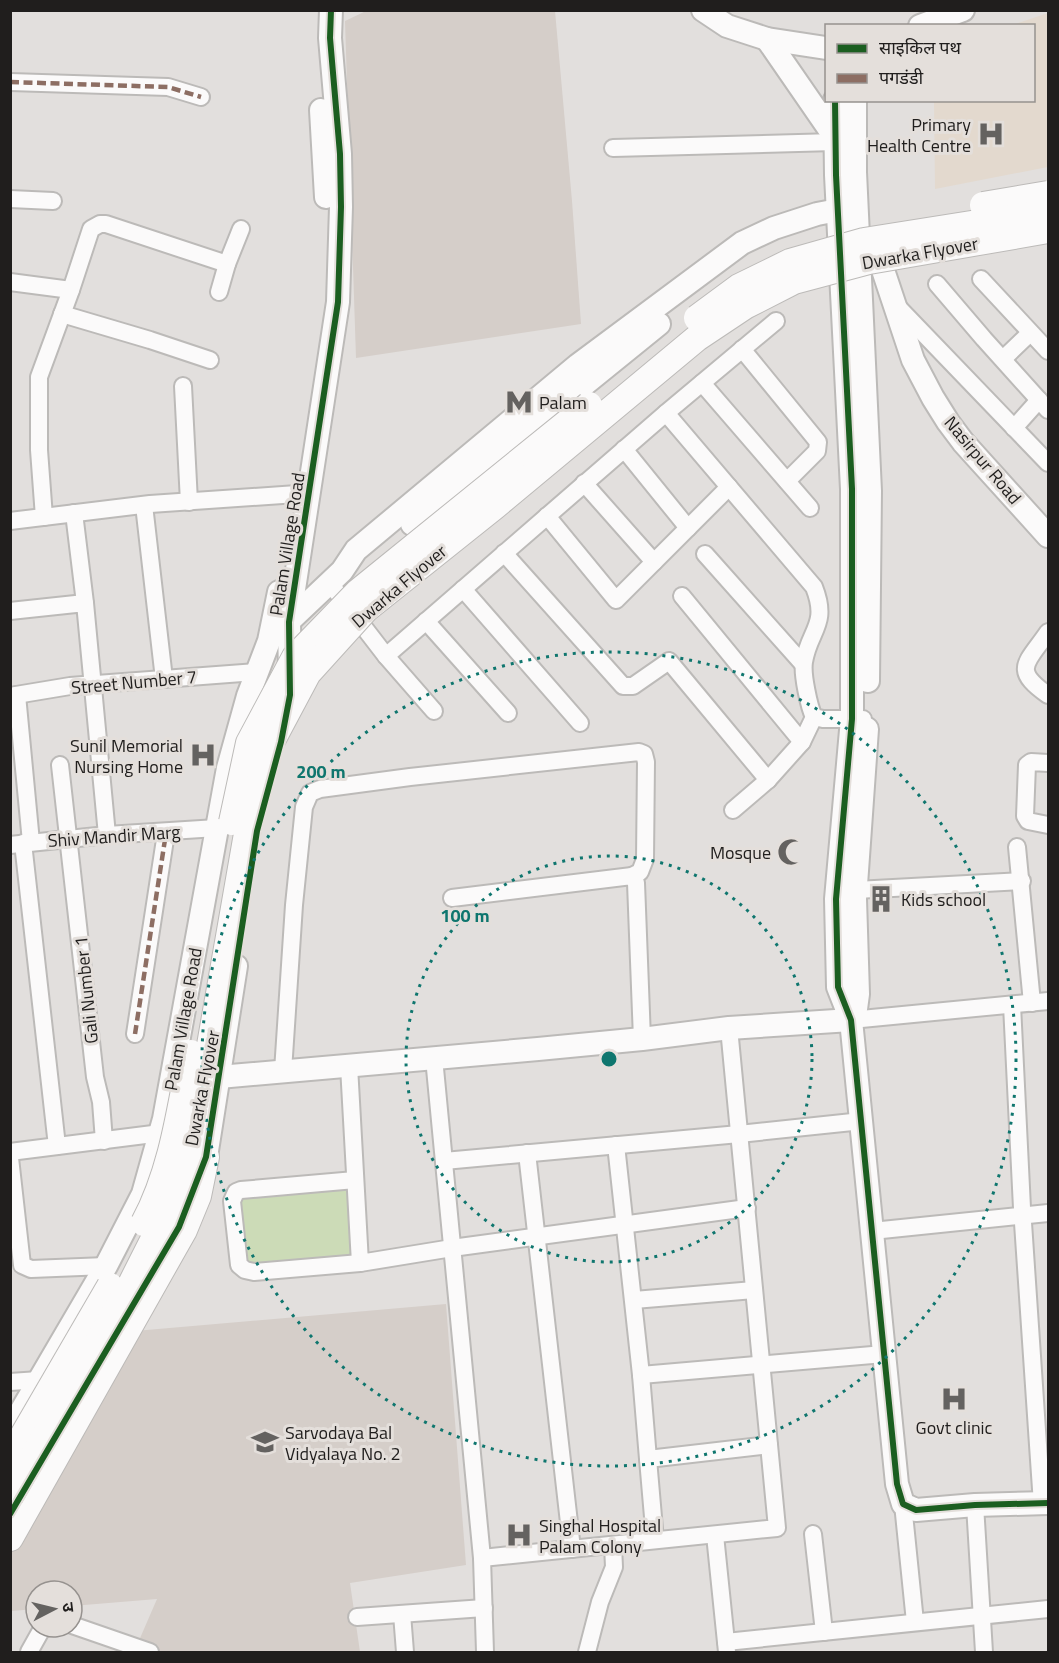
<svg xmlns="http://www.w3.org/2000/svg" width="1059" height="1663" viewBox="0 0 1059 1663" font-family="'Titillium Web','Noto Sans Devanagari',sans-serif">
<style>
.built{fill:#d5cec9}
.medical{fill:#e3d9ce}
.green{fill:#ccdbb7}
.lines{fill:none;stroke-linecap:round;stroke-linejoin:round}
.street-casing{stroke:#bcbab8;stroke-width:20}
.secondary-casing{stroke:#bcbab8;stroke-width:26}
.primary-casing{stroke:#bcbab8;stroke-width:28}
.street{stroke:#fbfafa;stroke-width:16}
.secondary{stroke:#fbfafa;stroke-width:22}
.primary{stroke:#fbfafa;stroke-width:26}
.primary-bridge-casing{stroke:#bcbab8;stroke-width:28;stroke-linecap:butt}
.primary-bridge{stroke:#fbfafa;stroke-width:26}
.quiet{stroke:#8d6e63;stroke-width:4.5;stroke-dasharray:9 4.5;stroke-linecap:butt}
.cycleway-casing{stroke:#e4dfdb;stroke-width:10}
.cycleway{stroke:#1b5e20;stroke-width:6}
.ring{fill:none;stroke:#0f766e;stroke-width:3;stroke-dasharray:3 6}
.labels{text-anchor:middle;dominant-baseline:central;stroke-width:6;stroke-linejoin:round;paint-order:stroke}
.poi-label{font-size:18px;fill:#201e1d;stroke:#e4dfdb;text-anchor:start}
.street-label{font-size:18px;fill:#201e1d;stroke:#e4dfdb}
.centre{fill:#0f766e;stroke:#e4dfdb;stroke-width:3}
.ring-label{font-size:18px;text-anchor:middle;font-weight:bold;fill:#0f766e;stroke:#e4dfdb;stroke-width:6;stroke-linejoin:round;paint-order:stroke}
</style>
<rect width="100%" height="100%" fill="#e2dfdd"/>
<!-- built -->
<g class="built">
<path d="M366,11H555L572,201L581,324L356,358L345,21Z"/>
<path d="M446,1304L466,1565L350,1583L360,1652H134L157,1599L72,1606V1591H36V1609L11,1611V1553L135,1331Z"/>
</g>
<!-- medical -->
<path class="medical" d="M1048,13V167L935,189L934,101L1034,100V26L1012,25Z"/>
<!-- green -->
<path class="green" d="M352,1184L355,1258L249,1267L239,1195Z"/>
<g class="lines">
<defs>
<g id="street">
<path d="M10,82L168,87L201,97"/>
<path d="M613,148L835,142"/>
<path d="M10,199L53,201"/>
<path d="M981,279L1048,351"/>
<path d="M10,282L71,290"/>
<path d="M937,284L984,339L1048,410"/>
<path d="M219,292L227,264L241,229"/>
<path d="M896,305L1048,463"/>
<path d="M62,314L150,340L210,360"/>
<path d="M742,349L818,442L817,451L787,481"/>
<path d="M1003,359L1030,333"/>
<path d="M702,383L810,508"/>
<path d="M183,386L189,502"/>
<path d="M666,413L814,587C829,625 809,630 804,662C802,674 809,707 814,717L823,719H863"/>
<path d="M1014,428L1039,400"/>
<path d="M624,449L688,528"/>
<path d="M584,483L654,562"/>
<path d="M144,505L164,679"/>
<path d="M74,513L85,603"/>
<path d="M547,516L616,600L729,487"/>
<path d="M44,517L39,450V377L71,290L91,229L100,224H106L227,264"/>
<path d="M10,521L150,504L297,494"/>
<path d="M504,553L623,686H633L669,661L768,780"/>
<path d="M705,554L803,664"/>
<path d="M329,582L386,656L434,711"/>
<path d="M463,589L580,723"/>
<path d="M682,596L802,742"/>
<path d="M10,611L85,603L107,835"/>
<path d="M426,621L508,713"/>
<path d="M1048,632C1027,663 1011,669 1048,695"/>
<path d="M386,656L666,413L776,321"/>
<path d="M17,695L31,842"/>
<path d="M10,696L70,686L257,672"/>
<path d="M1048,763L1031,762L1027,765L1025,816L1028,821L1048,825"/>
<path d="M60,765L95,1077L101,1102L104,1141"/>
<path d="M733,810L768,780L802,742L814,717"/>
<path d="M23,843L57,1146"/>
<path d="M10,845L107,835L217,828"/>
<path d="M1017,847L1032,1003"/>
<path d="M632,876L636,883L642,1039"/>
<path d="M856,890L1022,881"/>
<path d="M1012,1005L1022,1208L1042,1504"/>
<path d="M851,1020L1048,1001"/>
<path d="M135,1034L166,833"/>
<path d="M434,1058L482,1558L485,1652"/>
<path d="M349,1066L360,1263L452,1248L747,1208"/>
<path d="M283,1071L294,905L304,807L310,793L320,789L410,777L639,752L644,754L646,762L645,859L640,872L632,876L452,898"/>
<path d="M616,1145L641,1375L648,1459L769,1445"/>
<path d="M10,1152L161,1133"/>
<path d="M527,1153L572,1549"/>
<path d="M10,1158L22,1265L31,1269L106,1266"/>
<path d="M444,1161L739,1134L862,1121"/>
<path d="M355,1180L241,1190L236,1192L232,1201L239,1265L245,1270L254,1272L360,1263"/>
<path d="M872,1231L1048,1213"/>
<path d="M634,1300L754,1290"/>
<path d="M641,1375L884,1354"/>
<path d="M10,1382L39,1380"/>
<path d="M648,1459L655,1540"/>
<path d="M903,1504L915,1622"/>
<path d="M975,1505L984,1652"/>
<path d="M813,1534L824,1632"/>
<path d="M715,1535L727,1652"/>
<path d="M482,1558L777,1528L729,1028"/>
<path d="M402,1614L405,1652"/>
<path d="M357,1617L484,1608"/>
<path d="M72,1625L150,1652"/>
<path d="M726,1642L1048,1609"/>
<path d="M29,1652L43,1627"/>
<path d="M587,1652L600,1602L614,1567L613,1545"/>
</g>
<g id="secondary">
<path d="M703,10L727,26L767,39L826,48"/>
<path d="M920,26L963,10"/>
<path d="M767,39L834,136"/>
<path d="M835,100L836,175L852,489V719L836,899L838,987L851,1020L897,1484L903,1504L916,1510L975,1505L1048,1503"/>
<path d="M855,100V172L870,491L868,681"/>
<path d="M321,110L326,197"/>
<path d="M874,243L913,360L933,398L948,422L963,442L1048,536"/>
<path d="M412,524L659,324"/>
<path d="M286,624L342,571L356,550L578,365L742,243L774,228L817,214L838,210"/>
<path d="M290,675L289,622L338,302L341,207L340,154L330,38L331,10"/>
<path d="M851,1020L856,1009L858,994L855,899L867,729"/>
<path d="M204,1076L219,1077L538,1049L642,1039L729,1028L851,1020"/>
<path d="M200,1173L206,1157L236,966"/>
<path d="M10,1430L106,1266L143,1194L164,1119L228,768L248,696L269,641L279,592"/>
</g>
<path id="primary" d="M10,1538L184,1230L198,1196L206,1157"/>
</defs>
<!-- street casing -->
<use href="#street" class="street-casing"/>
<!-- secondary casing -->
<use href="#secondary" class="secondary-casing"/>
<!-- primary casing -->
<use href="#primary" class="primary-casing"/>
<!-- street -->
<use href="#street" class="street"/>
<!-- secondary -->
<use href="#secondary" class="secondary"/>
<!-- primary -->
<use href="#primary" class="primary"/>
<defs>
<g id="primary-bridge">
<path d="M983,205L1048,194"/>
<path d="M697,318L739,287L790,262L864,241L1048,212"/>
<path d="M232,822L249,743L295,657L358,592L589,405"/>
<path d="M144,1223C172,1171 180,1110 191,1053"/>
<path d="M10,1458L110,1286"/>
<path d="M10,1496L129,1288L182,1183L195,1131L248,828L267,750L308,673L366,609L495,506L697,338L745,306L794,281L869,261L1048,230"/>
</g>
</defs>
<!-- primary-bridge casing -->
<use href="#primary-bridge" class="primary-bridge-casing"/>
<!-- primary-bridge -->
<use href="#primary-bridge" class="primary-bridge"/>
<!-- quiet -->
<g class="quiet">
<path d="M10,82L168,87L201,97"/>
<path d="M135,1034L166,833"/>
</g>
<defs>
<g id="cycleway">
<path d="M835,100L836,175L852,489V719L836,899L838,987L851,1020L897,1484L903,1504L916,1510L975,1505L1048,1503"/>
<path d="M10,1514L179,1227L206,1157L257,831L281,742L290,695L289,622L338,302L341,207L340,154L330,38L331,10"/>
</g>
</defs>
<!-- cycleway casing -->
<use href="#cycleway" class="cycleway-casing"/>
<!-- cycleway -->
<use href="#cycleway" class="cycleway"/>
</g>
<!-- distance rings -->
<g class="ring">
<circle cx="609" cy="1059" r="203"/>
<circle cx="609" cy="1059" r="407"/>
</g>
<!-- icons -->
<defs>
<symbol id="hospital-bare" viewBox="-9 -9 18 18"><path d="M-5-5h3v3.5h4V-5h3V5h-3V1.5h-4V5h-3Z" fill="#646260" stroke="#e4dfdb" stroke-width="2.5" paint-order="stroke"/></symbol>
<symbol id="metro-bare" viewBox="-9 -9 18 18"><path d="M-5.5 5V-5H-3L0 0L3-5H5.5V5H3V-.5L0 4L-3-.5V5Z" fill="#646260" stroke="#e4dfdb" stroke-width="2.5" paint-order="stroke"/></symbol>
<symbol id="mosque-bare" viewBox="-9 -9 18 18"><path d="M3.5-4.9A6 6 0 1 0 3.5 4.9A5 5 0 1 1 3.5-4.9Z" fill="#646260" stroke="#e4dfdb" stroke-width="2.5" paint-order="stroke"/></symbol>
<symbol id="building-bare" viewBox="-9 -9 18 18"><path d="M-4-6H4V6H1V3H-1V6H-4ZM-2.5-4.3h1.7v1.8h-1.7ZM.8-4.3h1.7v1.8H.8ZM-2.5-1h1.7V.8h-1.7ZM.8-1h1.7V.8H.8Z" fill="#646260" stroke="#e4dfdb" stroke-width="2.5" paint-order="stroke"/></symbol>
<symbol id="school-bare" viewBox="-9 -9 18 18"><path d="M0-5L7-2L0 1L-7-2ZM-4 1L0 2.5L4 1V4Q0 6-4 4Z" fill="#646260" stroke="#e4dfdb" stroke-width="2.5" paint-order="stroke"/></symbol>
</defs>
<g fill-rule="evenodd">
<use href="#hospital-bare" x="972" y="115" width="38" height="38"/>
<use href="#metro-bare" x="500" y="383" width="38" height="38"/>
<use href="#hospital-bare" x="184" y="736" width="38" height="38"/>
<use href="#mosque-bare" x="772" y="833" width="38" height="38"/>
<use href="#building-bare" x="862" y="880" width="38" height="38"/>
<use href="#hospital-bare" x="935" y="1380" width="38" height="38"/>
<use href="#school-bare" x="246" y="1423" width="38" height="38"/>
<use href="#hospital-bare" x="500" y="1516" width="38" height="38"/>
</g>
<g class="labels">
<!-- poi labels -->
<g class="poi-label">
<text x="971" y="124" text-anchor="end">Primary<tspan x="971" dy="21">Health Centre</tspan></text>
<text x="539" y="402">Palam</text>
<text x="183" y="745" text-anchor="end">Sunil Memorial<tspan x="183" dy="21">Nursing Home</tspan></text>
<text x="771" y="852" text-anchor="end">Mosque</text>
<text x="901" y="899">Kids school</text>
<text x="954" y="1427" text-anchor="middle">Govt clinic</text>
<text x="285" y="1432">Sarvodaya Bal<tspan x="285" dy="21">Vidyalaya No. 2</tspan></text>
<text x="539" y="1525">Singhal Hospital<tspan x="539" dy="21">Palam Colony</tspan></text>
</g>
<!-- street labels -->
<g class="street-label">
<text transform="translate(920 253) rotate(-10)">Dwarka Flyover</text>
<text transform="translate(983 460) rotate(50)">Nasirpur Road</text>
<text transform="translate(287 544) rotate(-81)">Palam Village Road</text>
<text transform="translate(399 586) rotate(-40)">Dwarka Flyover</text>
<text transform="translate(134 682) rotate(-5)">Street Number 7</text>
<text transform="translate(114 836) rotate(-4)">Shiv Mandir Marg</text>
<text transform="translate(86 990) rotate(-96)">Gali Number 1</text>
<text transform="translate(183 1019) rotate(-80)">Palam Village Road</text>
<text transform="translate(202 1088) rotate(-79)">Dwarka Flyover</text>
</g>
</g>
<circle cx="609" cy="1059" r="9" class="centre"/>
<g class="ring-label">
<text x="321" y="778">200 m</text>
<text x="465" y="922">100 m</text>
</g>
<!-- border -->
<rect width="1059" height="1663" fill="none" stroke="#201e1d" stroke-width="24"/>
<!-- legend -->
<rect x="825" y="24" width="210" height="78" fill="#e4dfdb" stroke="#96928f" stroke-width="1.5"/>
<rect x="837" y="44" width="30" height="9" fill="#1b5e20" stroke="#96928f" stroke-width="1.5"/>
<text x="879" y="54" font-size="18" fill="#201e1d">साइकिल पथ</text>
<rect x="837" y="74" width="30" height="9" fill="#8d6e63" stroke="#96928f" stroke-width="1.5"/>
<text x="879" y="84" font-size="18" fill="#201e1d">पगडंडी</text>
<!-- north arrow -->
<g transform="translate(54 1609) rotate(83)"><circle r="28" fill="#e4dfdb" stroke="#96928f" stroke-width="1.5"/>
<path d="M0-4.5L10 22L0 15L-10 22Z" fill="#646260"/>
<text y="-9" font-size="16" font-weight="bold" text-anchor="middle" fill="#201e1d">उ</text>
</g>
</svg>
